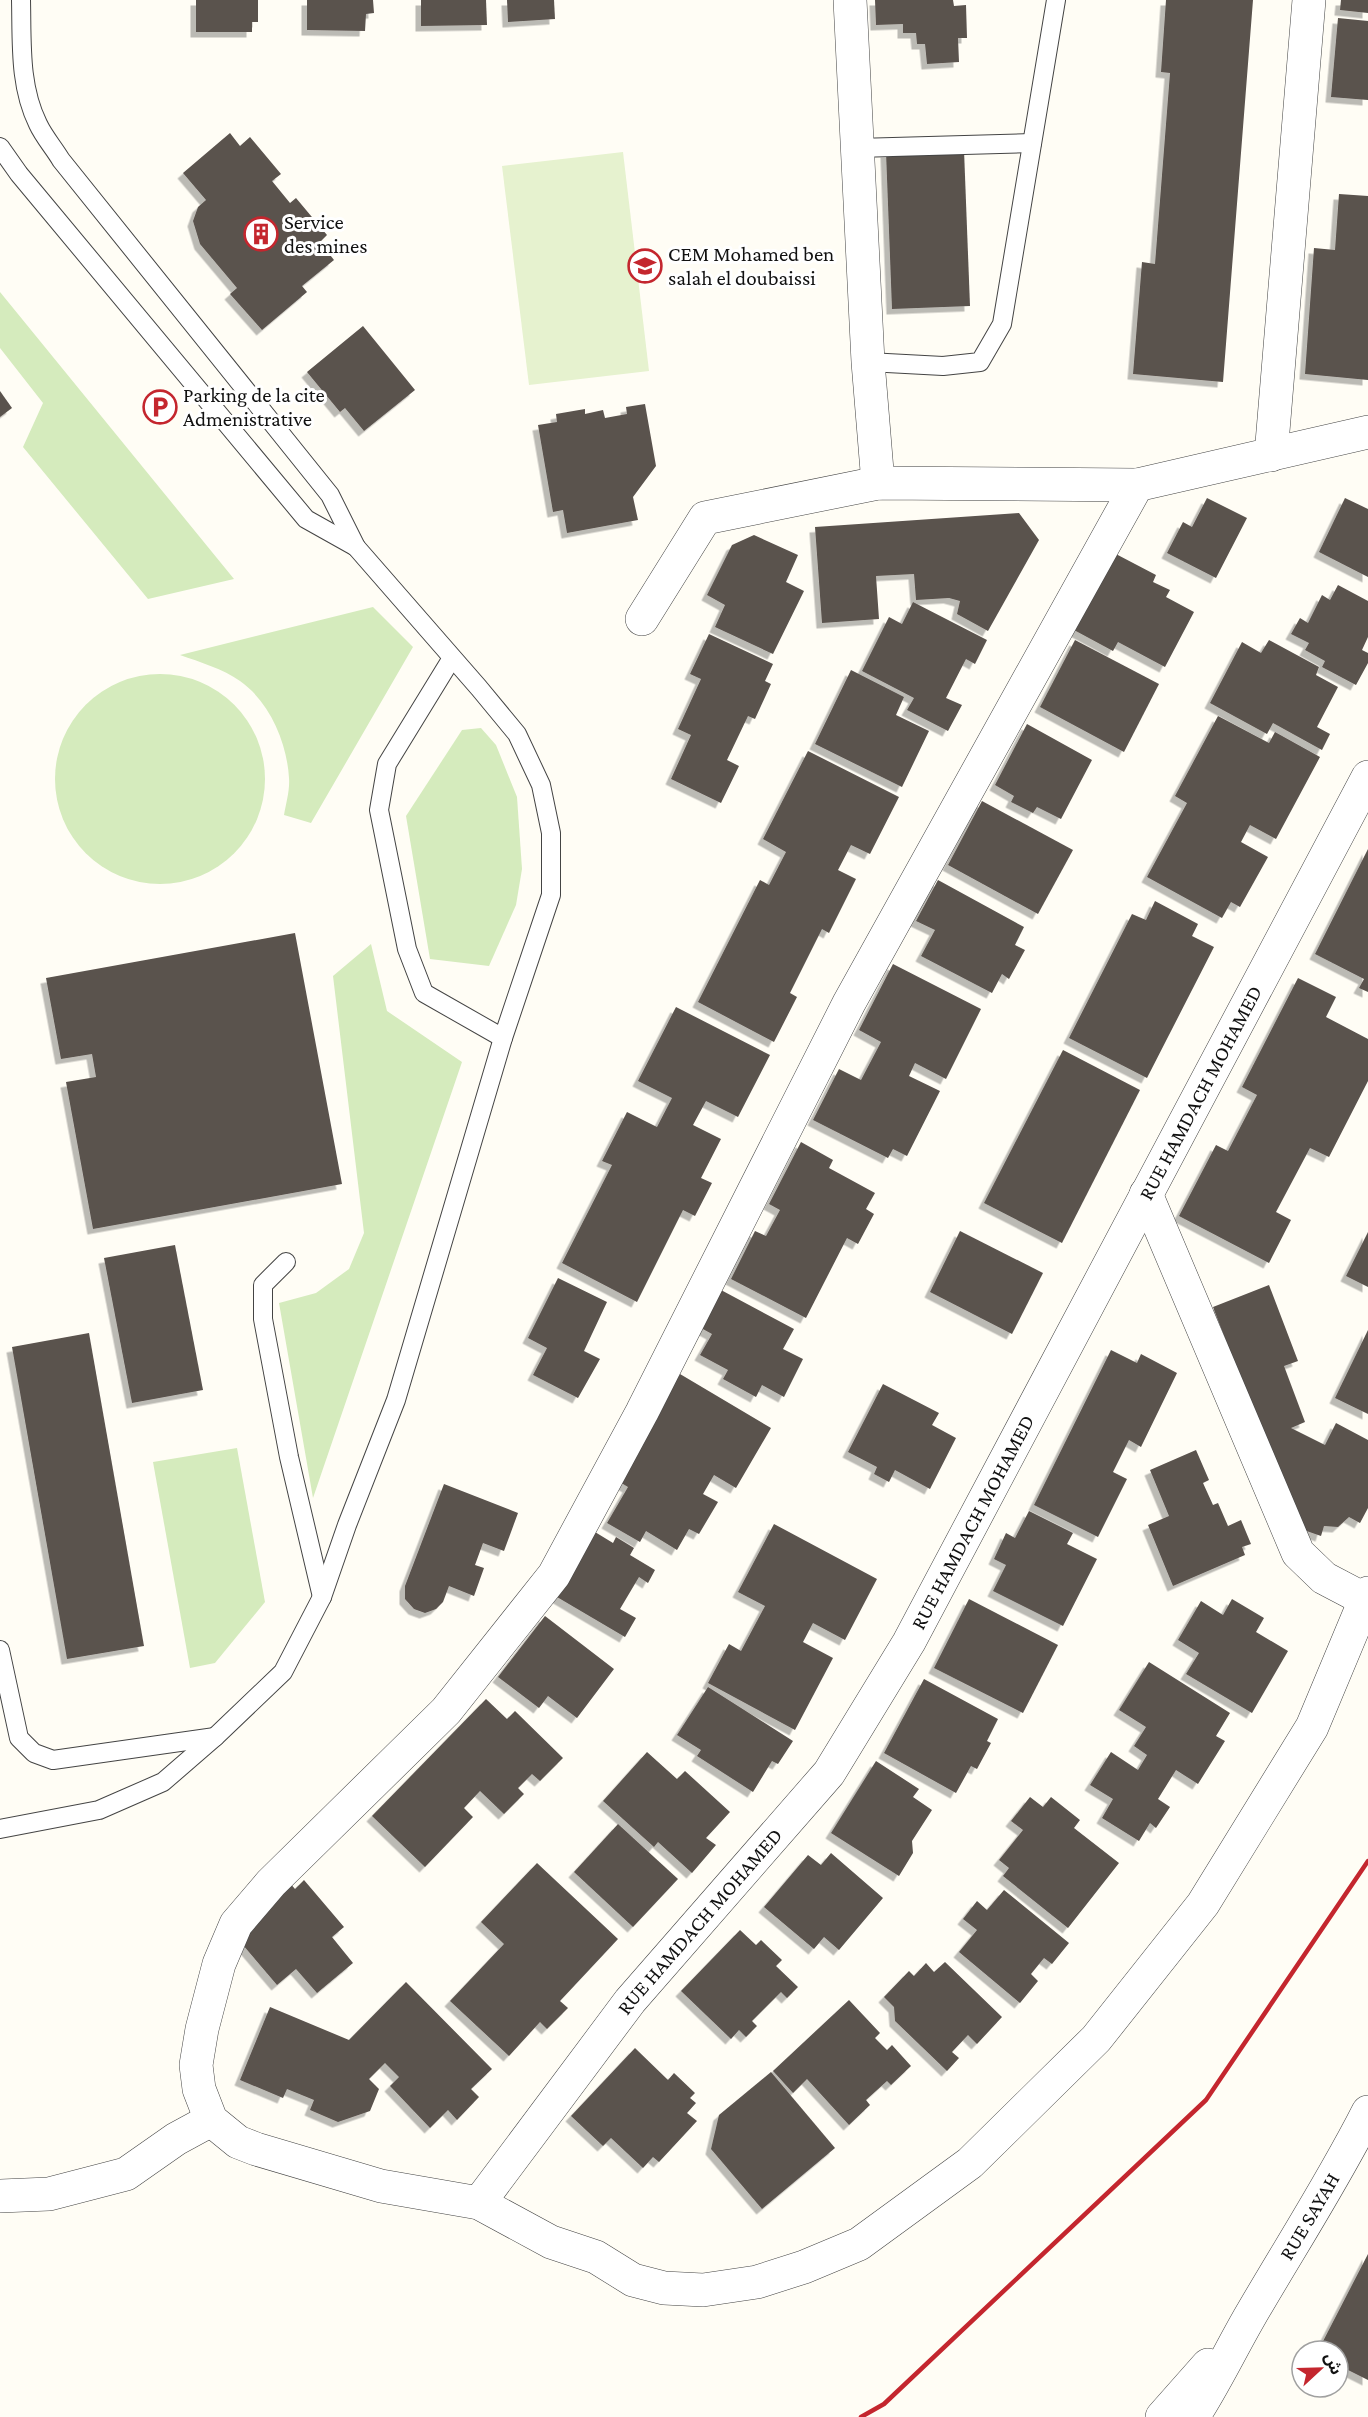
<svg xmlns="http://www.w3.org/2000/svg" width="1368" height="2417" viewBox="0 0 1368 2417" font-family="'Crimson Pro','Noto Sans Arabic',serif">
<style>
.green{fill:#d5ebbd}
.pitch{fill:#e6f2cf}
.building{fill:#5a524d;filter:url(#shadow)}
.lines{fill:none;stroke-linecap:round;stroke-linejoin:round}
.lane-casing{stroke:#444;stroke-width:20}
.street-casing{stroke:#444;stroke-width:34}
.lane{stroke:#fff;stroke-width:18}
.street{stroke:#fff;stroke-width:33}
.rail{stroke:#c4262e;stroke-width:4.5}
.labels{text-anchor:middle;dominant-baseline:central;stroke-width:6;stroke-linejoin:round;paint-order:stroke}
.poi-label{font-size:21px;fill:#111;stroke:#fff;text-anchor:start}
.street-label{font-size:21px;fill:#111;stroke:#fff}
</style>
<defs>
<filter id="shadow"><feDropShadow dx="-5.5" dy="5.5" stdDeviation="0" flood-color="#0004"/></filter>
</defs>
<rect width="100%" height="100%" fill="#fffdf5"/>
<!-- green -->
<g class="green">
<path d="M0,292L234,579L148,599L23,447L43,403L0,348Z"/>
<path d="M373,607L413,647L311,823L284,815C286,803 290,790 289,778C287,743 270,702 240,681C223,669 200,662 180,655Z"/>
<circle cx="160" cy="779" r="105"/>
<path d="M481,728L496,745L517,797L522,869L516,905L489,966L430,959L406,816L462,730Z"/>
<path d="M371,944L387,1011L462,1062L313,1498L279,1303L316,1293L349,1269L364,1233L333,976Z"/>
<path d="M237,1448L265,1602L215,1663L190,1668L153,1462Z"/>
</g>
<!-- pitch -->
<path class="pitch" d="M623,152L649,371L529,385L502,166Z"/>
<!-- building -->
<g class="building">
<path d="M196,0H258V22H252V32H196Z"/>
<path d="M307,0H373L374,13L366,14L365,31L307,30Z"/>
<path d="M421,0H486L487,25L421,26Z"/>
<path d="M507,0H554L555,19L508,22Z"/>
<path d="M875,0H953L954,6L966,5L967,38H958L959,62L927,64L925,44H917L916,33H903V24L876,25Z"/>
<path d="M1166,0H1253L1223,382L1133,374L1142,262L1155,264L1170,73L1161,72Z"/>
<path d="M1341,0H1368V13L1340,10Z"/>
<path d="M1338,18L1368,21V100L1331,97Z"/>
<path d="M230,133L240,146L250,137L281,174L272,181L290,203L296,198L327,235L320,242L334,260L302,286L307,292L262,330L230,294L237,288L200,244L193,221L198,207L206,200L183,173Z"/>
<path d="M964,150L970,306L892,309L886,152Z"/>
<path d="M1339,194L1368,196V380L1305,374L1314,248L1335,250Z"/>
<path d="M363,326L415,390L364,431L345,408L340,412L307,372Z"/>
<path d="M0,391L12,408L0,417Z"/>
<path d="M645,404L656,466L633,497L638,520L567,533L563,510L553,512L538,425L557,422L556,414L585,409V414L603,410L605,418L627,414L626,407Z"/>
<path d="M1207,498L1247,518L1216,578L1167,553L1183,522L1192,527Z"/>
<path d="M1345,498L1368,509V577L1319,552Z"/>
<path d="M1019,513L1039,540L988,631L957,614L960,601L949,598L916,600L914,574L876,576L879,619L822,623L815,527Z"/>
<path d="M754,535L798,555L786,582L804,591L773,654L715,627L725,605L707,595L732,545Z"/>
<path d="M1114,553L1156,575L1153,582L1170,590L1166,597L1194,612L1165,667L1118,642L1113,651L1074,630Z"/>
<path d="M1338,585L1368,601V637L1362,650L1368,653V663L1356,685L1322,667L1325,661L1305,650L1309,643L1291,634L1300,618L1308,623L1322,595L1330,600Z"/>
<path d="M913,602L987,640L975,664L966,659L946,698L962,705L948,731L907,710L914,698L862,671L889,617L902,624Z"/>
<path d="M709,634L773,664L765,681L771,684L755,719L748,716L727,760L739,766L721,803L671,779L691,735L678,729L701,679L690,674Z"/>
<path d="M1075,640L1159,684L1124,752L1040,707Z"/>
<path d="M1269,640L1319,667L1316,675L1338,687L1317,727L1330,734L1322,750L1273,723L1267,734L1210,703L1242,642L1261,653Z"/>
<path d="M851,670L904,697L896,715L929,731L902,787L815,744Z"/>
<path d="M1218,716L1269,743L1275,732L1320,757L1276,839L1250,825L1241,842L1268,857L1240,907L1231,902L1222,918L1147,877L1187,803L1175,796Z"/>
<path d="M1027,724L1092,760L1061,819L1037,807L1033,813L1011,802L1014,796L995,785Z"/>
<path d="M808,751L899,797L870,854L851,845L838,870L856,879L829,933L822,929L790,993L797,997L774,1042L698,1002L760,880L769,885L786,852L763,839Z"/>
<path d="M982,801L1073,850L1038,914L948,865Z"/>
<path d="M1368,849V992L1359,988L1364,979L1315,954Z"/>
<path d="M938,880L1024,927L1015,945L1025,950L1009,979L1002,974L992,993L921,956L935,930L916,921Z"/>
<path d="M1155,901L1198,924L1192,936L1214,947L1147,1078L1069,1038L1132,914L1146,920Z"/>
<path d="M295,933L342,1184L93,1229L66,1082L96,1077L92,1054L61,1059L46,978Z"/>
<path d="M893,964L981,1009L946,1079L915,1063L909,1076L940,1091L907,1156L893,1149L888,1158L813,1120L839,1069L861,1080L881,1042L859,1030Z"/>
<path d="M1298,978L1336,997L1326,1017L1368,1039V1081L1329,1157L1310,1148L1276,1212L1291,1220L1269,1263L1179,1216L1216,1145L1228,1151L1257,1095L1242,1087Z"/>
<path d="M676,1007L770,1055L738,1117L706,1101L693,1125L721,1139L701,1178L712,1183L695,1216L683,1210L637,1302L562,1263L612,1165L602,1161L627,1112L657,1127L672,1098L638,1081Z"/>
<path d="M1063,1050L1140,1090L1062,1243L984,1203Z"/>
<path d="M801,1142L833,1160L829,1168L875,1193L866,1209L874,1214L858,1244L847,1238L806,1318L731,1279L755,1231L766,1236L780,1210L769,1204Z"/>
<path d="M960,1231L1043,1273L1012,1334L930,1292Z"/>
<path d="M1368,1232V1287L1346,1276Z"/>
<path d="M175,1245L203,1390L132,1403L104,1258Z"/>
<path d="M558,1278L607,1302L584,1351L600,1359L578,1398L533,1375L547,1348L528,1338Z"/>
<path d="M1269,1285L1298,1361L1284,1366L1305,1422L1291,1428L1325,1445L1336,1423L1368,1440V1508L1360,1523L1349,1517L1338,1527L1324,1526L1321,1536L1298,1528L1213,1307Z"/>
<path d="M721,1290L794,1329L783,1349L803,1359L784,1397L762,1385L756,1397L723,1379L728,1370L700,1355L712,1334L701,1328Z"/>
<path d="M1368,1330V1414L1335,1398Z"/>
<path d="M89,1333L144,1646L67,1659L12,1347Z"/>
<path d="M1111,1350L1137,1363L1141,1354L1177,1373L1141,1447L1129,1440L1113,1472L1127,1479L1098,1537L1034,1505Z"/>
<path d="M680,1374L771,1428L736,1488L714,1475L703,1494L718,1502L699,1534L689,1529L677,1550L646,1531L640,1542L607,1523L628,1487L618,1481Z"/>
<path d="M883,1384L939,1413L932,1425L956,1438L930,1489L895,1470L889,1482L874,1474L877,1467L848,1452Z"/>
<path d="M1196,1450L1209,1480L1203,1483L1213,1505L1218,1503L1228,1526L1241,1520L1251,1544L1242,1547L1245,1555L1173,1586L1148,1525L1169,1516L1150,1470Z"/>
<path d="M444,1484L518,1513L504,1551L483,1543L475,1565L484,1568L474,1596L449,1586L443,1602L436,1609L425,1613L414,1609L405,1599V1586Z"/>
<path d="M1029,1511L1073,1533L1067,1544L1097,1559L1063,1626L993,1591L1006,1565L994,1559L1006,1533L1015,1538Z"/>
<path d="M774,1524L877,1579L845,1640L813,1623L803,1642L833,1658L795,1730L708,1683L729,1644L741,1651L765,1606L738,1592Z"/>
<path d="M595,1532L613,1543L616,1537L634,1548L630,1555L655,1570L648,1583L639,1577L620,1609L636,1618L625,1637L557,1597Z"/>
<path d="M969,1599L1058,1645L1023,1713L934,1668Z"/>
<path d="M1232,1599L1264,1618L1256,1632L1288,1651L1252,1713L1186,1674L1199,1653L1178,1640L1201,1601L1223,1615Z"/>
<path d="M545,1616L614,1669L577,1718L548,1696L539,1708L498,1677Z"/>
<path d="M1149,1662L1230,1713L1216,1736L1225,1741L1198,1784L1176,1770L1158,1799L1170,1807L1156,1828L1150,1823L1139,1841L1102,1818L1113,1799L1090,1785L1111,1752L1138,1770L1147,1755L1134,1746L1146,1727L1119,1710Z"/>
<path d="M924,1679L998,1719L987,1741L991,1743L977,1769L971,1766L956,1793L884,1753Z"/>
<path d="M708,1687L793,1741L778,1764L772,1761L753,1792L697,1756L701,1750L677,1735Z"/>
<path d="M486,1699L507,1719L515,1711L563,1758L540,1781L532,1774L518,1788L524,1794L504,1814L480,1791L464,1808L473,1817L425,1867L372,1816Z"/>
<path d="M647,1752L677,1779L685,1771L730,1812L706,1838L716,1845L692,1873L658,1842L654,1847L603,1801Z"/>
<path d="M876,1761L919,1789L913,1797L932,1810L912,1841L913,1853L899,1876L831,1833Z"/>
<path d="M1030,1797L1043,1807L1051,1797L1080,1820L1074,1828L1119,1863L1068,1928L1003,1876L1009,1868L999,1860L1023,1830L1011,1821Z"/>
<path d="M618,1824L678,1879L633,1927L574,1872Z"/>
<path d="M831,1853L883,1898L839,1950L824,1937L814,1949L764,1907L808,1855L821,1865Z"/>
<path d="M537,1863L618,1939L560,2001L568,2008L547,2029L540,2022L509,2056L450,2001L504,1944L481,1922Z"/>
<path d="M304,1880L344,1927L332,1937L353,1963L317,1993L296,1969L277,1985L237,1938L289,1882L295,1889Z"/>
<path d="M1004,1890L1069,1943L1052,1964L1044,1958L1031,1974L1038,1981L1020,2003L959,1952L977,1930L963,1919L977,1901L987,1910Z"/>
<path d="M740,1930L756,1945L761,1940L782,1960L776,1966L798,1987L787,1998L781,1992L752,2021L757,2026L746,2037L739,2030L731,2039L681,1991Z"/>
<path d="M945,1962L1002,2017L977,2044L968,2035L952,2052L959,2058L947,2071L895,2021L894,2007L884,1997L909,1971L914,1976L926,1963L934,1972Z"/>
<path d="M406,1982L492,2069L471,2089L479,2097L457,2120L448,2110L430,2128L390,2086L399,2077L385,2063L369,2079L379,2089L370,2111L338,2122L310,2110L314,2100L287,2089L283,2098L240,2080L270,2007L349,2040Z"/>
<path d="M849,2000L880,2033L875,2038L887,2050L892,2045L911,2066L891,2085L887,2081L866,2100L870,2105L849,2125L807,2079L793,2093L773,2071Z"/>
<path d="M635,2048L668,2080L674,2073L695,2093L690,2098L696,2103L687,2113L697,2121L659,2162L653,2157L643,2168L611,2138L603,2146L571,2116Z"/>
<path d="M771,2072L835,2148L762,2209L711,2149L719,2115Z"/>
<path d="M1368,2254V2380L1338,2365V2351H1318Z"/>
</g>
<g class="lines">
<defs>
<g id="lane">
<path d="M0,147L19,174L306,519L356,547"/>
<path d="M857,148L1032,143"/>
<path d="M868,362L943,366L980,362L1002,324L1056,0"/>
<path d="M452,658L387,764L379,810L407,949L424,993L503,1038"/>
<path d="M286,1262L263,1285V1319L289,1457L322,1597"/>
<path d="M0,1650L19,1738L34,1753L53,1760L215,1737"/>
<path d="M0,1829L99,1810L163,1782L215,1737L283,1672L322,1597L347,1525L396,1400L503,1038L551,895V833L541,785L517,734L479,688L356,547L330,495L61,160C54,148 44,137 38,124C19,86 22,42 21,0"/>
</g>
<g id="street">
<path d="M850,0L868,362L878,483"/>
<path d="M1368,432L1137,485L849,1003L642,1412L554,1575L446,1711L271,1883L236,1924L219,1964L202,2029L196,2065L199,2089L211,2120L238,2142L256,2149L381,2186L479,2203L551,2242L596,2257L633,2280L664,2288L703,2290L757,2282L804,2267L859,2244L970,2163L1096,2039L1203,1904L1312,1727L1368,1593"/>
<path d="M1271,455L1309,0"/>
<path d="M642,619L705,518L878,483L1137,485"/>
<path d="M1146,1194L1298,1553L1324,1578L1364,1599"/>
<path d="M0,2196L49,2194L126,2174L176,2139L211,2120"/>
<path id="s1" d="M479,2203L630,2001L829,1773L909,1642L1368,777"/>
<path d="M1162,2417L1208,2365"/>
<path id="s2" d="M1193,2417C1214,2385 1230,2351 1249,2318C1289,2249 1332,2183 1368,2112"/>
</g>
</defs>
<!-- lane casing -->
<use href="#lane" class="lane-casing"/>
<!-- street casing -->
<use href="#street" class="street-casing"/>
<!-- lane -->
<use href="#lane" class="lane"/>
<!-- street -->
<use href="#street" class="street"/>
<!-- rail -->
<path class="rail" d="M861,2417L884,2404L1206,2100L1368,1861"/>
</g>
<!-- icons -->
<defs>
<symbol id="building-ring" viewBox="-11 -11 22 22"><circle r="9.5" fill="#fff" stroke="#c4262e" stroke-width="1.5"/><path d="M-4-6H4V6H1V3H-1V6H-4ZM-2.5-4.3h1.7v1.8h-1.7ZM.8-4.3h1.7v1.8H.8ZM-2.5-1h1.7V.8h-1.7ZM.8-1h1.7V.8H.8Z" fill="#c4262e"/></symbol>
<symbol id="school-ring" viewBox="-11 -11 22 22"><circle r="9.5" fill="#fff" stroke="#c4262e" stroke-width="1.5"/><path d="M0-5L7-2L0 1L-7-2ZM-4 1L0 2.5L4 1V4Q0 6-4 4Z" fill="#c4262e"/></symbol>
<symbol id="parking-ring" viewBox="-11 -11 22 22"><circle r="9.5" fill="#fff" stroke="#c4262e" stroke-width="1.5"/><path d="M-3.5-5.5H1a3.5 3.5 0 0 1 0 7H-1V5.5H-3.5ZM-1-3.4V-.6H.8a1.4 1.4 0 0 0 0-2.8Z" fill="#c4262e"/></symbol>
</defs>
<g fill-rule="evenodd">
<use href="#building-ring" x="242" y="215" width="38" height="38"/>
<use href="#school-ring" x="626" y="247" width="38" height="38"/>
<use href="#parking-ring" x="141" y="388" width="38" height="38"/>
</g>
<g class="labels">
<!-- poi labels -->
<g class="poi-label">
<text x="284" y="222">Service<tspan x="284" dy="24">des mines</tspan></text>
<text x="668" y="254">CEM Mohamed ben<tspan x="668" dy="24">salah el doubaissi</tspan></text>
<text x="183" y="395">Parking de la cite<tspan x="183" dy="24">Admenistrative</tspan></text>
</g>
<!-- street labels -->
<g class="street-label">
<text stroke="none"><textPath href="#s1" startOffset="1330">RUE HAMDACH MOHAMED</textPath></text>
<text stroke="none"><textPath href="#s1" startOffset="844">RUE HAMDACH MOHAMED</textPath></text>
<text stroke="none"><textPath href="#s1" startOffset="358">RUE HAMDACH MOHAMED</textPath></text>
<text stroke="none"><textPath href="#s2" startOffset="232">RUE SAYAH</textPath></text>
</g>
</g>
<!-- north arrow -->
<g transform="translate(1320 2369) rotate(68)"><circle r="28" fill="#ffffff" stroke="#a0a0a0" stroke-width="1.5"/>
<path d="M0-4.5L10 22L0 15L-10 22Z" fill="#c4262e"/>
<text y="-9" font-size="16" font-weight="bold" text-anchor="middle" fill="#111111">ش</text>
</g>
</svg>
